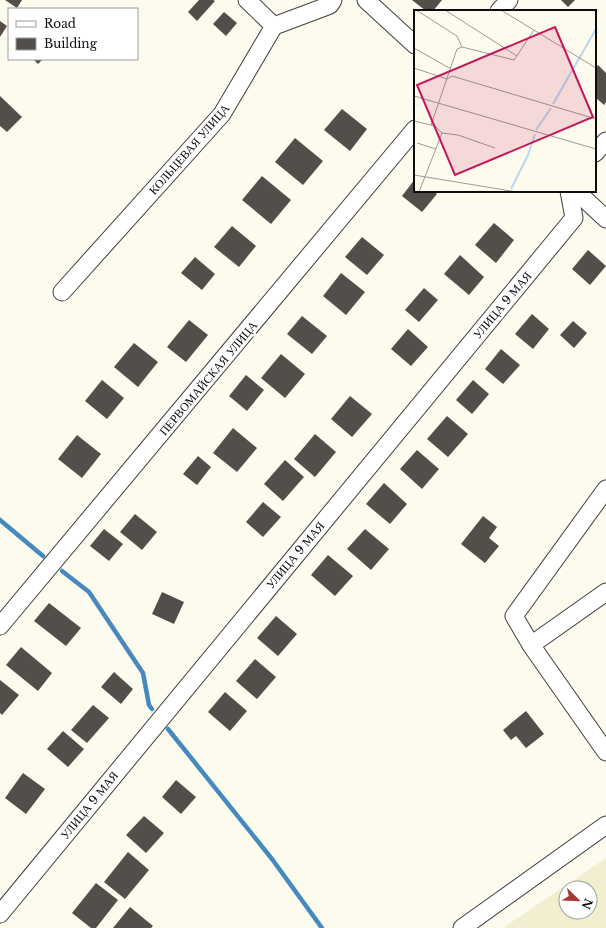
<svg xmlns="http://www.w3.org/2000/svg" width="606" height="928" viewBox="0 0 606 928" font-family="'Libre Baskerville',serif">
<style>
.farmland{fill:#f1efd0;fill-rule:evenodd}
.lines{fill:none;stroke-linecap:round;stroke-linejoin:round}
.stream{stroke:#4689bf;stroke-width:4.5}
.building{fill:#544e4a}
.minor-casing{stroke:#3f3f3f;stroke-width:19}
.minor{stroke:#fff;stroke-width:17}
.labels{text-anchor:middle;dominant-baseline:central;stroke-width:4;stroke-linejoin:round;paint-order:stroke}
.street-label{font-size:12px;fill:#0c0c0c;stroke:#fff}
.inset-river{fill:none;stroke:#b7d8ef;stroke-width:2}
.inset-road{fill:none;stroke:#9d9b94;stroke-width:1}
.view{fill:#c2185b;fill-opacity:0.15;stroke:#c2185b;stroke-width:2}
.inset-edge{fill:none;stroke:#0c0c0c;stroke-width:2}
</style>
<rect width="100%" height="100%" fill="#fdfbee"/>
<!-- farmland -->
<path class="farmland" d="M606,858V928H503ZM566,888H590V912H566Z"/>
<g class="lines">
<!-- stream -->
<g class="stream">
<path d="M0,520L43,556"/>
<path d="M62,571L89,592L143,673L149,705L152,709"/>
<path d="M168,729L272,859L322,928"/>
</g>
</g>
<!-- building -->
<g class="building">
<path d="M5,0H22L17,8Z"/>
<path d="M199,0H213L215,1L197,21L188,12Z"/>
<path d="M412,0H442L433,11H426Z"/>
<path d="M561,0H575L568,7Z"/>
<path d="M224,12L237,23L226,36L213,24Z"/>
<path d="M0,21L7,26L0,37Z"/>
<path d="M33,59H43L38,64Z"/>
<path d="M598,65L606,73V102L604,105L595,97V68Z"/>
<path d="M0,96L22,117L7,132L0,126Z"/>
<path d="M342,109L367,129L350,151L324,130Z"/>
<path d="M295,138L323,161L303,185L275,162Z"/>
<path d="M262,176L291,200L271,224L242,200Z"/>
<path d="M415,179V191H433L437,194L422,212L402,196Z"/>
<path d="M494,223L514,240L496,263L475,245Z"/>
<path d="M232,226L256,246L239,267L214,247Z"/>
<path d="M362,237L384,255L367,275L345,257Z"/>
<path d="M588,250L606,266L590,285L572,269Z"/>
<path d="M460,255L484,277L469,295L444,274Z"/>
<path d="M195,257L215,274L202,290L181,273Z"/>
<path d="M341,273L365,292L346,315L323,296Z"/>
<path d="M424,288L438,300L419,322L405,310Z"/>
<path d="M532,314L549,329L533,349L515,334Z"/>
<path d="M302,316L327,336L312,354L287,334Z"/>
<path d="M189,320L208,335L186,362L167,347Z"/>
<path d="M573,321L587,333L574,348L560,335Z"/>
<path d="M408,329L428,347L411,366L391,349Z"/>
<path d="M134,343L158,362L138,387L114,367Z"/>
<path d="M501,349L520,365L503,384L485,369Z"/>
<path d="M281,354L305,374L285,398L261,378Z"/>
<path d="M246,375L264,390L247,411L229,396Z"/>
<path d="M102,380L124,398L107,419L85,401Z"/>
<path d="M473,380L489,394L472,414L456,400Z"/>
<path d="M350,396L372,414L352,437L331,419Z"/>
<path d="M447,416L468,434L448,457L427,439Z"/>
<path d="M233,428L257,448L237,472L213,453Z"/>
<path d="M315,434L336,452L315,477L294,459Z"/>
<path d="M77,435L101,454L82,478L58,459Z"/>
<path d="M417,450L439,469L422,489L400,469Z"/>
<path d="M198,456L211,467L197,485L183,474Z"/>
<path d="M285,460L304,477L283,501L264,484Z"/>
<path d="M384,483L407,504L390,524L366,504Z"/>
<path d="M263,502L281,517L263,537L246,522Z"/>
<path d="M135,514L157,532L142,550L120,532Z"/>
<path d="M483,516L497,527L489,538L499,546L485,563L461,544Z"/>
<path d="M104,529L123,544L109,561L90,546Z"/>
<path d="M365,529L389,549L371,570L347,549Z"/>
<path d="M328,555L353,576L335,596L311,575Z"/>
<path d="M162,592L184,602L174,624L152,614Z"/>
<path d="M49,603L81,628L66,646L34,621Z"/>
<path d="M276,616L297,634L278,656L257,638Z"/>
<path d="M21,647L52,673L38,691L6,665Z"/>
<path d="M255,659L276,677L257,699L236,681Z"/>
<path d="M114,672L133,689L121,704L101,687Z"/>
<path d="M0,680L19,695L2,715L0,713Z"/>
<path d="M225,692L247,711L230,731L208,712Z"/>
<path d="M93,705L109,718L87,743L71,730Z"/>
<path d="M526,711L544,734L526,748L516,736L511,740L503,730Z"/>
<path d="M63,731L84,749L68,767L47,749Z"/>
<path d="M23,773L45,789L26,814L5,798Z"/>
<path d="M176,780L196,797L181,814L162,797Z"/>
<path d="M144,816L164,833L146,853L126,835Z"/>
<path d="M128,852L149,870L125,899L104,882Z"/>
<path d="M96,883L118,900L96,928H91L72,913Z"/>
<path d="M130,907L153,926L151,928H113Z"/>
</g>
<g class="lines">
<defs>
<g id="minor">
<path d="M247,0L274,26"/>
<path d="M366,0L415,45"/>
<path d="M499,11L509,0"/>
<path d="M595,153L606,141"/>
<path d="M576,191L606,219"/>
<path d="M62,292L222,114L274,26L330,5L333,0"/>
<path d="M606,489L514,616L531,645L606,752"/>
<path d="M0,626L415,129"/>
<path d="M531,645L606,592"/>
<path d="M0,914L574,218L569,191"/>
<path d="M462,928L606,825"/>
</g>
</defs>
<!-- minor casing -->
<use href="#minor" class="minor-casing"/>
<!-- minor -->
<use href="#minor" class="minor"/>
</g>
<g class="labels">
<!-- street labels -->
<g class="street-label">
<text transform="translate(189 149) rotate(-49)">КОЛЬЦЕВАЯ УЛИЦА</text>
<text transform="translate(502 305) rotate(-50)">УЛИЦА 9 МАЯ</text>
<text transform="translate(208 378) rotate(-50)">ПЕРВОМАЙСКАЯ УЛИЦА</text>
<text transform="translate(295 555) rotate(-50)">УЛИЦА 9 МАЯ</text>
<text transform="translate(89 805) rotate(-51)">УЛИЦА 9 МАЯ</text>
</g>
</g>
<!-- overview -->
<g transform="translate(414 10)">
<rect width="182" height="182" fill="#fdfbee"/>
<path class="inset-river" d="M139,94L182,19M122,120L137,98M97,179L114,145L121,124"/>
<path class="inset-road" d="M2,0L43,26L48,37M31,0L103,46M87,0L182,58M48,37L100,50L120,20M0,38L37,59M0,58L33,69L38,66L182,109M0,86L182,139M0,111L21,116L28,123L44,125L81,138M17,115L43,39L48,37M3,133L22,139M0,165L103,182M5,182L28,123"/>
<path class="view" d="M141,17L179,107L41,165L3,75Z"/>
<rect width="182" height="182" class="inset-edge"/>
</g>
<!-- legend -->
<rect x="8" y="8" width="130" height="52" fill="#ffffff" stroke="#9e9e9e"/>
<rect x="16" y="21" width="20" height="6" fill="#ffffff" stroke="#9e9e9e"/>
<text x="44" y="28" font-size="12" fill="#0c0c0c">Road</text>
<rect x="16" y="38" width="20" height="12" fill="#544e4a" stroke="#9e9e9e"/>
<text x="44" y="48" font-size="12" fill="#0c0c0c">Building</text>
<!-- north arrow -->
<g transform="translate(578 900) rotate(113)"><circle r="19" fill="#ffffff" stroke="#9e9e9e"/>
<path d="M0-3L7 15L0 10L-7 15Z" fill="#ae3333"/>
<text y="-6" font-size="11" font-weight="bold" text-anchor="middle" fill="#0c0c0c">N</text>
</g>
</svg>
